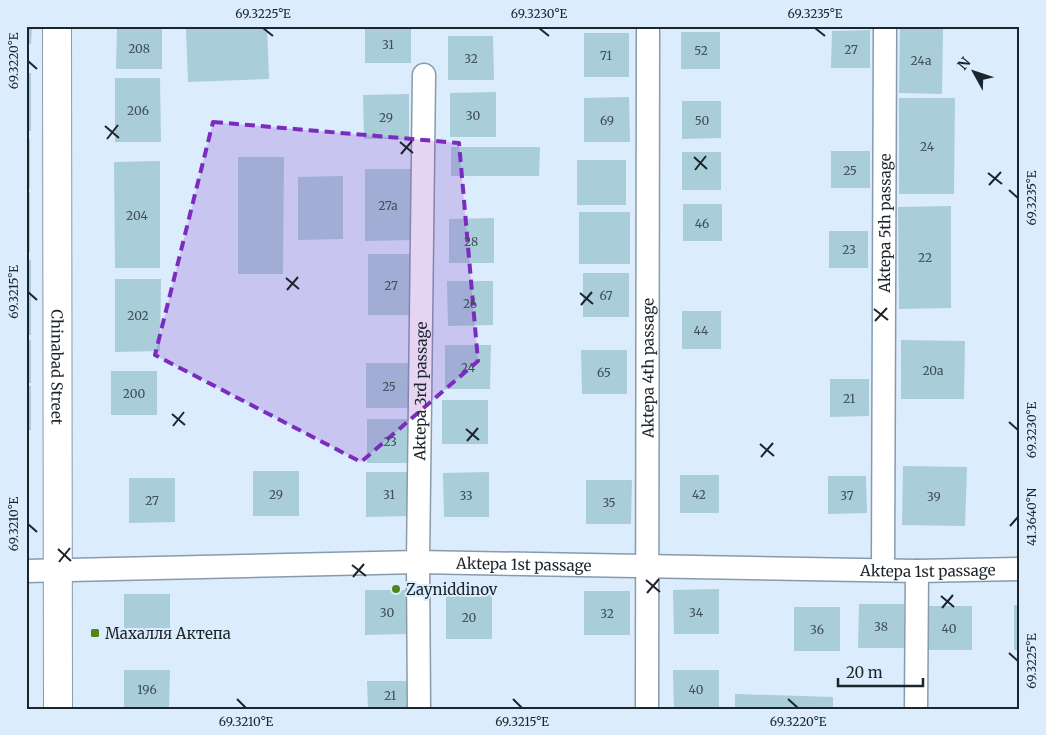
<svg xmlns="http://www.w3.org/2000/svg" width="1046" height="735" viewBox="0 0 1046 735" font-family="Merriweather,serif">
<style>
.building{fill:#aacdda}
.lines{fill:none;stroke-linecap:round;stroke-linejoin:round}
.minor-casing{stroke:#879bad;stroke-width:25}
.tertiary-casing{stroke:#879bad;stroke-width:30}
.minor{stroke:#fff;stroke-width:22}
.tertiary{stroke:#fff;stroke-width:28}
.marked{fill:#7b2cbf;fill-opacity:0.2;stroke:#7b2cbf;stroke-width:4;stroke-dasharray:10 6;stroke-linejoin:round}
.ticks{fill:none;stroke:#1d252c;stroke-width:2}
.poi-dot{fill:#4e851d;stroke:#dbecfd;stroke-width:2}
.labels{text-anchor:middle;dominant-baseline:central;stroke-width:4;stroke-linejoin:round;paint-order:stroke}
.number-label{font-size:12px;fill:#404f58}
.street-label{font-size:15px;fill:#1d252c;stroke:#dbecfd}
.poi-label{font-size:15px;fill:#1d252c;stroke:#dbecfd;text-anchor:start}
.neatline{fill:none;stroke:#1d252c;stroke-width:2}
.ticks-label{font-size:12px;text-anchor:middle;fill:#1d252c}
</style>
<rect width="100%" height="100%" fill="#dbecfd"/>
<!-- building -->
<g class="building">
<path d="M26,26H32L31,44H26Z"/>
<path d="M117,26H162V69H116Z"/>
<path d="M267,26L269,79L188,82L186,29Z"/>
<rect x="365" y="26" width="46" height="37"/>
<path d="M900,26H943L942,94L899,93Z"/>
<path d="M870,30V68H831L832,31Z"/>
<rect x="681" y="32" width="39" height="37"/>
<rect x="584" y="33" width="45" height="44"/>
<path d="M448,36H493L494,80H448Z"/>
<rect x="26" y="73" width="5" height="58"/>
<path d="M115,78H160L161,142H115Z"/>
<path d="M496,92V137H450V93Z"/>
<path d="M409,94V139H364L363,95Z"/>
<path d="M629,97L630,142H584V98Z"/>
<path d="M899,98H955L954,194H899Z"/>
<path d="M682,101H721V138L682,139Z"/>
<rect x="26" y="139" width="4" height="50"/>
<path d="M451,147H540L539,176H451Z"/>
<rect x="831" y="151" width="39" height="37"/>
<rect x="682" y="152" width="39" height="38"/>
<path d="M238,157H284L283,274H238Z"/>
<rect x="577" y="160" width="49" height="45"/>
<path d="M160,161V268H115L114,162Z"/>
<path d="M365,169H411V240L365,241Z"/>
<path d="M343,176V239L298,240V177Z"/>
<rect x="26" y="192" width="4" height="60"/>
<rect x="683" y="204" width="39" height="37"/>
<path d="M951,206V308L899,309L898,207Z"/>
<rect x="579" y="212" width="51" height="52"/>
<path d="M494,218V263H449V219Z"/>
<rect x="829" y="231" width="39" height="37"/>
<rect x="368" y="254" width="46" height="61"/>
<rect x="26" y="260" width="5" height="75"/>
<rect x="583" y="273" width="46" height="44"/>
<path d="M115,279H161L160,351L115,352Z"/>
<path d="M447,281H493V325L448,326Z"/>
<rect x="682" y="311" width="39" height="38"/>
<path d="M31,340V383H26V341Z"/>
<path d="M901,340L965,341L964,399H901Z"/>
<path d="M445,345H491L490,389H445Z"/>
<path d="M581,350H627V394H582Z"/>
<rect x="366" y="363" width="46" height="45"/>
<rect x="111" y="371" width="46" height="44"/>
<path d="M830,379H869V416L830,417Z"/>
<rect x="26" y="386" width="5" height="44"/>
<rect x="442" y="400" width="46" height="44"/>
<rect x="367" y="419" width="46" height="44"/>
<path d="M903,466L967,467L965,526L902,525Z"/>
<rect x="253" y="471" width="46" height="45"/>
<path d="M366,472H411V516L366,517Z"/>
<path d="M489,472V517H444L443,473Z"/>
<rect x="680" y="475" width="39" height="38"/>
<path d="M828,476H866L867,513L828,514Z"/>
<path d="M129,478H175V522L129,523Z"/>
<path d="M586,480H632L631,524H586Z"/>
<path d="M719,589V634H674L673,590Z"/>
<path d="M365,590H410V634L365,635Z"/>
<rect x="584" y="591" width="46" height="44"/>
<rect x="124" y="594" width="46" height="44"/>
<rect x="446" y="594" width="46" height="45"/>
<path d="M859,604H904V648H858Z"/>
<rect x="1014" y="605" width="6" height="45"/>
<rect x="926" y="606" width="46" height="44"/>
<rect x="794" y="607" width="46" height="44"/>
<path d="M124,670H170L169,709H124Z"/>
<path d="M673,670H719V709H674Z"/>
<path d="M367,681H413V709H368Z"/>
<path d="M735,694L833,697V709H735Z"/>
</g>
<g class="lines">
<defs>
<g id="minor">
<path id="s1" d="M883,569L885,26"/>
<path id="s2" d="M26,571L418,562L917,571L1020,569"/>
<path id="s3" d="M419,709L418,562L424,75"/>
<path id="s4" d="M647,709L648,26"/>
<path d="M916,709L917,571"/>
</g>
<g id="tertiary">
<path id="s5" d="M57,26L58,709"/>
</g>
</defs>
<!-- minor casing -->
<use href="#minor" class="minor-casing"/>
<!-- tertiary casing -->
<use href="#tertiary" class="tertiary-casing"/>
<!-- minor -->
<use href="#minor" class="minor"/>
<!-- tertiary -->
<use href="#tertiary" class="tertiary"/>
</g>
<!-- marked area -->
<path class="marked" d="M213,122L459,143L478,361L361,462L155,355Z"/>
<!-- ticks -->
<path class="ticks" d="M263,28L273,36M539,28L549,36M815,28L825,36M28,61L37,69M105,126L119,138M107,139L118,125M400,142L413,153M401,154L412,141M694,157L707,169M695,170L706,156M988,173L1002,184M989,185L1001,172M1009,190L1018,198M286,278L299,289M287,290L298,277M28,292L37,300M580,293L593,304M581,305L592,292M874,309L888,320M875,321L887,308M172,414L185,425M1009,422L1018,430M173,426L184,412M466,429L479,440M467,441L478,428M760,444L774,456M761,457L773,443M28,524L37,532M1010,526L1018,517M58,549L71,561M59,562L70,548M352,565L366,576M353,577L364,564M646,580L660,592M647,593L659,579M941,596L954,607M942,608L953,595M1009,653L1018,661M237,699L246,708M513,699L522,708M788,699L798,708"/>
<!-- markers -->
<g class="poi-dot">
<circle cx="396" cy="589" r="5"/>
<rect x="90" y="628" width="10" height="10" rx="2.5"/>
</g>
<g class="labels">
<!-- number labels -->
<g class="number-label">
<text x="388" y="44">31</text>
<text x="139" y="48">208</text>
<text x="851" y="49">27</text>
<text x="701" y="50">52</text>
<text x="606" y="55">71</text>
<text x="471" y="58">32</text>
<text x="921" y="60">24a</text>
<text x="138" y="110">206</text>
<text x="473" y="115">30</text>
<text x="386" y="117">29</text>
<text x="607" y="120">69</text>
<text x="702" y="120">50</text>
<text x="927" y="146">24</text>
<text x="850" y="170">25</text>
<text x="388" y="205">27a</text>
<text x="137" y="215">204</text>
<text x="702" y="223">46</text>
<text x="471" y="241">28</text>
<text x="849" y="249">23</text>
<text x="925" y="257">22</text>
<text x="391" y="285">27</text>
<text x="606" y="295">67</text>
<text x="470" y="303">26</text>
<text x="138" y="315">202</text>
<text x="701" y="330">44</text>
<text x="468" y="367">24</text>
<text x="933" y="370">20a</text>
<text x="604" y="372">65</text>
<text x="389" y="386">25</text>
<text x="134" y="393">200</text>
<text x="849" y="398">21</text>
<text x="390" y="441">23</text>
<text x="276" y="494">29</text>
<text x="389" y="494">31</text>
<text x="699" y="494">42</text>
<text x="466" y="495">33</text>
<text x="847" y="495">37</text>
<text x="934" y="496">39</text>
<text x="152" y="500">27</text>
<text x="609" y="502">35</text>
<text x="387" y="612">30</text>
<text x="696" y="612">34</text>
<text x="607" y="613">32</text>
<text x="469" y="617">20</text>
<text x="881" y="626">38</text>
<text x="949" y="628">40</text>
<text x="817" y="629">36</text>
<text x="147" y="689">196</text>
<text x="696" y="689">40</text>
<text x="390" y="695">21</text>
</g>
<!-- street labels -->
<g class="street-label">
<text stroke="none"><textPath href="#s1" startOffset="346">Aktepa 5th passage</textPath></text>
<text stroke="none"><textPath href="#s5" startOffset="341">Chinabad Street</textPath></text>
<text stroke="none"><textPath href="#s4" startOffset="341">Aktepa 4th passage</textPath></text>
<text stroke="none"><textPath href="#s3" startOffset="318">Aktepa 3rd passage</textPath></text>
<text stroke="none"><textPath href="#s2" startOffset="498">Aktepa 1st passage</textPath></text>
<text stroke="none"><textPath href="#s2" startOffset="902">Aktepa 1st passage</textPath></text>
</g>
<!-- poi labels -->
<g class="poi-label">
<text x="406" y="589">Zayniddinov</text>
<text x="105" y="633">Махалля Актепа</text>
</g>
</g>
<!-- border -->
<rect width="1046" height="735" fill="none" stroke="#dbecfd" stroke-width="55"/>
<!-- north arrow -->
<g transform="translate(974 72) rotate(310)" stroke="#dbecfd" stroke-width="4" paint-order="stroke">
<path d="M0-4L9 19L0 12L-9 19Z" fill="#1d252c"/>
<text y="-8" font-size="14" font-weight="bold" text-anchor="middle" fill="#1d252c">N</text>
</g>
<!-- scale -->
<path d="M838 678v8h85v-8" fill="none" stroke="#1d252c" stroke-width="2.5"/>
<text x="846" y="678" font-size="15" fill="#1d252c" stroke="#dbecfd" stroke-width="4" paint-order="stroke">20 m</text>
<rect x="28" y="28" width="990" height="680" class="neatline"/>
<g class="ticks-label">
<text x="263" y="18">69.3225°E</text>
<text x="539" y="18">69.3230°E</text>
<text x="815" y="18">69.3235°E</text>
<text transform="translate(14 61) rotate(-90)" y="4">69.3220°E</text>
<text transform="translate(1032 198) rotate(-90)" y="4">69.3235°E</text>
<text transform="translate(14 292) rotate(-90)" y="4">69.3215°E</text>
<text transform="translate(1032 430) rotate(-90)" y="4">69.3230°E</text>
<text transform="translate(1032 517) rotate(-90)" y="4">41.3640°N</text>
<text transform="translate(14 524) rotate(-90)" y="4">69.3210°E</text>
<text transform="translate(1032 661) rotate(-90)" y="4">69.3225°E</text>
<text x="246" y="726">69.3210°E</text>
<text x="522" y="726">69.3215°E</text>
<text x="798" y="726">69.3220°E</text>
</g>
</svg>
